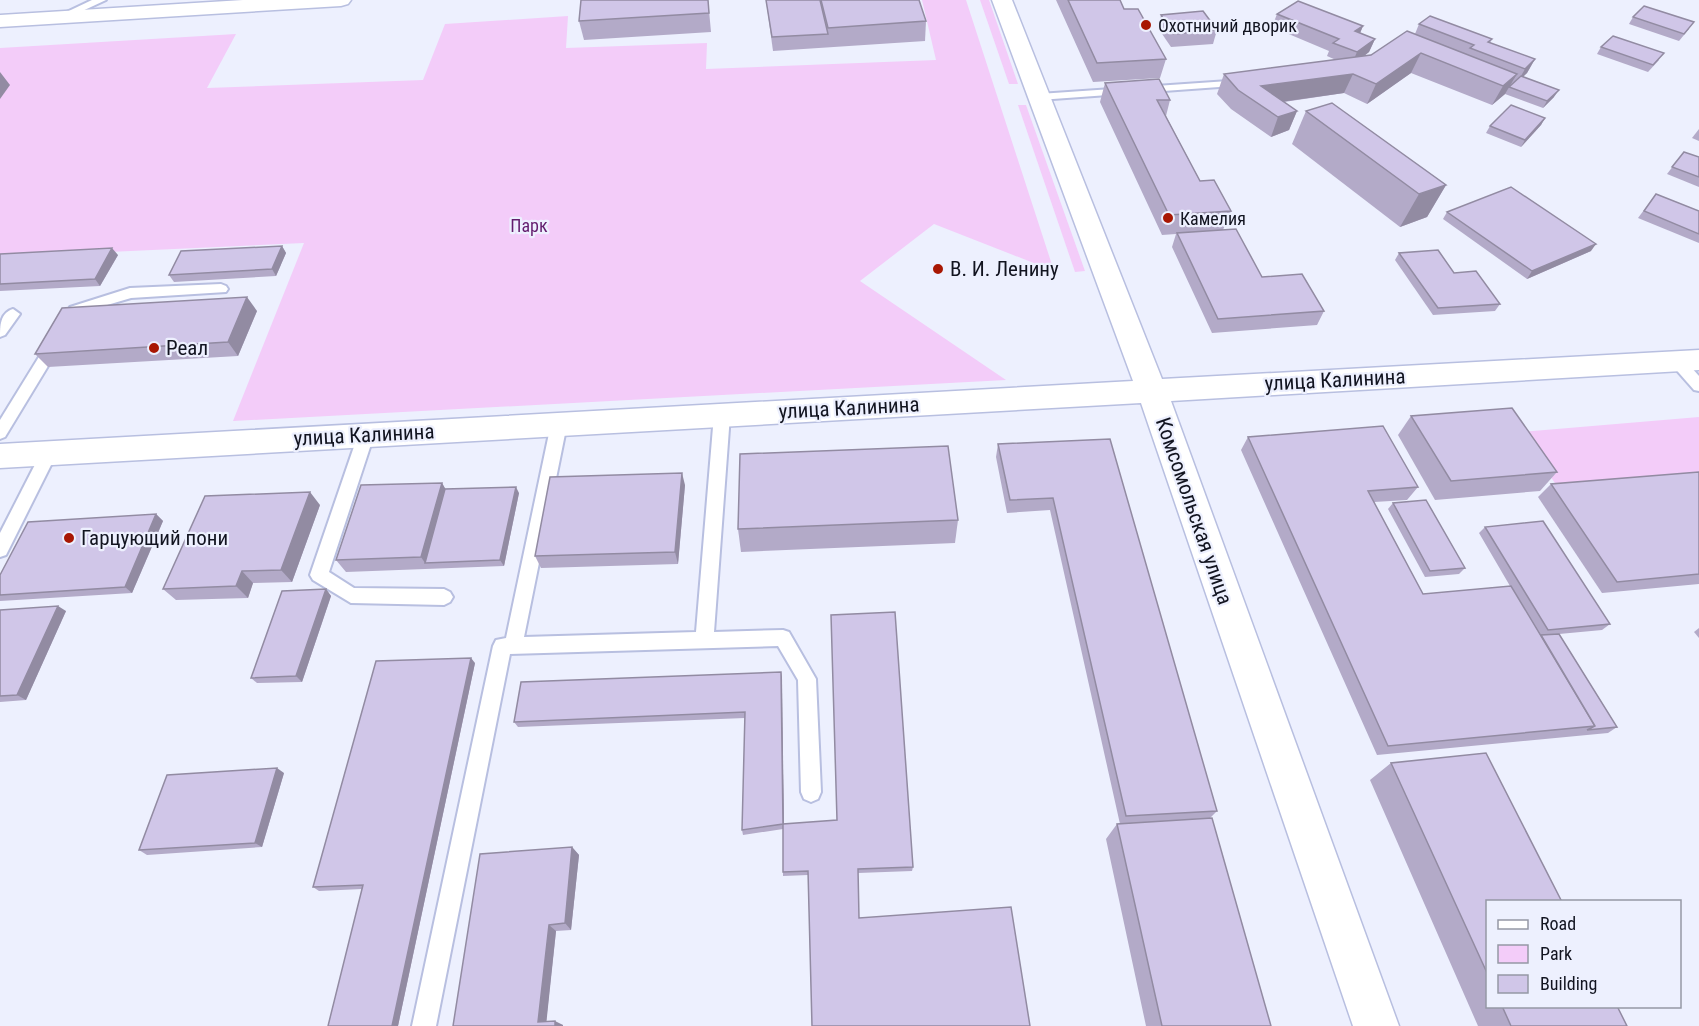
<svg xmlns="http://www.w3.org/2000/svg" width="1699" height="1026" viewBox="0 0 1699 1026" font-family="'Roboto Condensed',sans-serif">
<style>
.green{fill:#f3ccf9}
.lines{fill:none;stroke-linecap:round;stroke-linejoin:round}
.service-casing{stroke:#b8bfe0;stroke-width:4}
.minor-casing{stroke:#b8bfe0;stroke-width:3}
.tertiary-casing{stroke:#b8bfe0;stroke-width:3}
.service{fill:#fff;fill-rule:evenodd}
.minor{fill:#fff;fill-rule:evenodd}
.tertiary{fill:#fff;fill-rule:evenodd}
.wall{fill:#b3aac8}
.shaded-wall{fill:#928ba2}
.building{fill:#d0c6e8;stroke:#928ba2;stroke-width:1.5}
.poi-dot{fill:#a81703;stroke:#edf0fe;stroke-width:2}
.labels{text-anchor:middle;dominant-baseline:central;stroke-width:4.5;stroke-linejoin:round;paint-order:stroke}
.far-poi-label{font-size:18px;fill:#121420;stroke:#edf0fe;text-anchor:start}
.far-park-label{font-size:18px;fill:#631d6e;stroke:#edf0fe}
.poi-label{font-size:21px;fill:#121420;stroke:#edf0fe;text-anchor:start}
.street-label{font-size:21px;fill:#121420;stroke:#edf0fe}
</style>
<rect width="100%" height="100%" fill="#edf0fe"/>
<!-- green -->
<g class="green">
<path d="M922,0H966L1054,271L934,224L860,281L1006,380L233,421L304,243L0,257V48L236,34L207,88L423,80L445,24L568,16L566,48L707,43L706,69L936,60Z"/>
<path d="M980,0H989L1018,84H1009Z"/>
<path d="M1018,105H1026L1085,271L1075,272Z"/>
<path d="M1699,417V473L1557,486L1520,432Z"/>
</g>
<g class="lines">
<defs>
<g id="service">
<path d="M92,0H106L63,20L54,18Z"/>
<path d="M1243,80L1249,83L1247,85L1039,100L1033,97L1039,94Z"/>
<path d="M221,284L226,286L228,289L226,292L131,298L80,313L75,321L70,323L63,318L70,307L130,288Z"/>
<path d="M13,309L20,314L5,335L0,337C0,326 0,313 13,309Z"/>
<path d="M55,338L62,343L5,437L0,439V420L50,339Z"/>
<path d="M1677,356L1682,357L1699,376V391L1694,390L1672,365L1670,361Z"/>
<path d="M722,409L727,411L730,415L714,632L783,630L789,632L816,679L821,792L818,799L811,802L804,799L801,792L798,680L778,646L510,654L436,1026H412L493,646L496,640L506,638L551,424L554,420H564L567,424L524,637L696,632L714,415L717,411Z"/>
<path d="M366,429L371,431L374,435L329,572L354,588L444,589L450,592L453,597L450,602L444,605L351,603L313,580L310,575L358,435L361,431Z"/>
<path d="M49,447L55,449L57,453L6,555L0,557V533L43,449Z"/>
</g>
<path id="minor" d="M992,0H1012L1162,379L1699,350V370L1171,401L1399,1026H1353L1141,403L0,468V444L1133,381Z"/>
<path id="tertiary" d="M243,0H351L348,4L341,6L0,27V15Z"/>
</defs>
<!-- service casing -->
<use href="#service" class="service-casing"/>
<!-- minor casing -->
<use href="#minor" class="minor-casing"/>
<!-- tertiary casing -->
<use href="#tertiary" class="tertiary-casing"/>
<!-- service -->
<use href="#service" class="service"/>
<!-- minor -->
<use href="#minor" class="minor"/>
<!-- tertiary -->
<use href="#tertiary" class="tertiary"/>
</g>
<!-- wall -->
<g class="wall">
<path d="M708,0L711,32L584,40L579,21Z"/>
<path d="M766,0H919L926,21L925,41L773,51Z"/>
<path d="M1056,0H1120L1124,9L1166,59L1160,78L1093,82Z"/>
<path d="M1277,14L1363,26L1360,33L1375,39L1369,52L1364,56L1371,55L1415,34L1419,24L1492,39L1490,43L1535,59L1527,73L1523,76L1554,97L1543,108L1505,94L1492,105L1411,73L1367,104L1344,93L1284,102L1297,111L1289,130L1271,137L1231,109L1217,94L1224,74L1336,60L1327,56L1329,51L1272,27Z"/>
<path d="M1161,15L1217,30L1213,44L1171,47L1158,28Z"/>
<path d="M1633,17L1689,29L1679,41L1629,24Z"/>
<path d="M1601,47L1659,60L1648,72L1597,54Z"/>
<path d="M1105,83L1170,100L1166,116L1200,181L1231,211L1223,230L1262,277L1324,311L1317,325L1212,333L1172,247L1176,234L1162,235L1100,102Z"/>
<path d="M1306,111L1446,185L1427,217L1400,227L1292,144Z"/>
<path d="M1545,118L1541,125L1521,147L1486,133L1490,126Z"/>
<path d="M1699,129V141L1692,138Z"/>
<path d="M1684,152L1699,157V187L1667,174Z"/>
<path d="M1656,194L1699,211V243L1638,218Z"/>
<path d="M1447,212L1591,251L1527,279L1443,219Z"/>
<path d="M282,246L286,253L276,276L174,282L169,275Z"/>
<path d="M1399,253L1454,273L1500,304L1495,311L1433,315L1395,260Z"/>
<path d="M0,254L118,255L100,286L0,291Z"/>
<path d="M257,311L238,356L48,367L35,354Z"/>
<path d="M1411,416L1557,472L1540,491L1435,500L1398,435Z"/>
<path d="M1248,437L1418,487L1407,500L1374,502L1423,594L1510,586L1479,533L1485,527L1610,624L1602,630L1559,634L1617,727L1608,733L1377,755L1241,450Z"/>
<path d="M1110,439L1217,811L1210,818L1271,1026H1146L1106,839L1117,824H1120L1050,510L1007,513L996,457L998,444Z"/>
<path d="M1699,472V584L1602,593L1538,497L1551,484Z"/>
<path d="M442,483L445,489L519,493L504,566L346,572L336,560Z"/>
<path d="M685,485L678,564L541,568L535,556Z"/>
<path d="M1393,503L1465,568L1459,574L1425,577L1388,509Z"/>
<path d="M320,505L292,582L253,583L248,598L176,600L163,589Z"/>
<path d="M156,514L163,521L132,593L0,601V575Z"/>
<path d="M958,520L955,543L741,552L738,529Z"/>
<path d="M326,589L331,596L302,682L257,683L251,678Z"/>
<path d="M0,610L66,611L26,700L0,702Z"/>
<path d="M1699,628V638L1694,632Z"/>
<path d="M475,663L398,1026H328L362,889L319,891L313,887Z"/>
<path d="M781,672L784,824L913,867L912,871L858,873L812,1026L808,875L783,876V829L743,835L742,830L745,718L518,727L514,722Z"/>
<path d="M1391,763L1488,902V1006H1617L1627,1026H1478L1370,780Z"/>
<path d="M284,773L262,847L147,855L139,850Z"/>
<path d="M572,847L579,855L571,930L556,931L546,1022L563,1025L453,1026Z"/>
</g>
<!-- shaded-wall -->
<g class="shaded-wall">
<path d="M1363,26L1357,40L1355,31Z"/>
<path d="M1375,39L1369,52L1351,66L1357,52Z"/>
<path d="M1421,53L1411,73L1367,104L1376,84Z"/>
<path d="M1535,59L1527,73L1517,83L1525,69Z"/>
<path d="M0,72L10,85L0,99Z"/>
<path d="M1353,74L1344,93L1260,105L1261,86Z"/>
<path d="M1517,74L1505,94L1492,105L1503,86Z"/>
<path d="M1559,90L1554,97L1543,108L1547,101Z"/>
<path d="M1297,111L1289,130L1271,137L1278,117Z"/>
<path d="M1545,118L1541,125L1521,147L1525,140Z"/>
<path d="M1446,185L1427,217L1400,227L1419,194Z"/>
<path d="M1596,244L1591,251L1527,279L1532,271Z"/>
<path d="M282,246L286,253L276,276L272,269Z"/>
<path d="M112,248L118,255L100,286L95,279Z"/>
<path d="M247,297L257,311L238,356L228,342Z"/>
<path d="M682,473L685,485L678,564L675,552Z"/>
<path d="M442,483L449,495L425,563L421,557Z"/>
<path d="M516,487L519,493L504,566L500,560Z"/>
<path d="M310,492L320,505L292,582L281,570Z"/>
<path d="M156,514L163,521L132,593L125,587Z"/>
<path d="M242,571L253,583L248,598L236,586Z"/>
<path d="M326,589L331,596L302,682L296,676Z"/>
<path d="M58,606L66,611L26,700L17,695Z"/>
<path d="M471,658L475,663L398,1026H392Z"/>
<path d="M781,672L782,677L784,829L783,824Z"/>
<path d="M277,768L284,773L262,847L255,843Z"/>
<path d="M572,847L579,855L571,930L565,923Z"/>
<path d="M549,925L556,931L546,1026L538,1022Z"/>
<path d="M555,1021L563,1025V1026H555Z"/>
</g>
<!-- building -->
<g class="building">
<path d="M581,0H708L709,13L579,21Z"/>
<path d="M766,0H820L828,34L772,37Z"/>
<path d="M821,0H919L926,21L828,28Z"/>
<path d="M1068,0H1120L1124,9H1138L1166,59L1097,63Z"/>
<path d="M1298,1L1363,26L1355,31L1375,39L1357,52L1333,43L1339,39L1277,14Z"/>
<path d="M1644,6L1694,22L1684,34L1633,17Z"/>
<path d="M1203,11L1217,30L1174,34L1161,15Z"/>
<path d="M1430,16L1492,39L1488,42L1535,59L1525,69L1470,48L1474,45L1419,24Z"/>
<path d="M1407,31L1517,74L1503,86L1421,53L1376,84L1353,74L1261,86L1297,111L1278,117L1238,90L1224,74L1371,55Z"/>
<path d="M1613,36L1664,53L1653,65L1601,47Z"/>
<path d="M1521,76L1559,90L1547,101L1509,87Z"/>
<path d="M1159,79L1170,100H1157L1200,181L1214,180L1231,211L1169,215L1105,83Z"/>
<path d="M1332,103L1446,185L1419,194L1306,111Z"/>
<path d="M1511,105L1545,118L1525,140L1490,126Z"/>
<path d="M1684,152L1699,157V177L1672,167Z"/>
<path d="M1511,187L1596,244L1532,271L1447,212Z"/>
<path d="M1656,194L1699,211V234L1644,211Z"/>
<path d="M1236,229L1262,277L1302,274L1324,311L1218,319L1177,233Z"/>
<path d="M282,246L272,269L169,275L181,251Z"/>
<path d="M112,248L95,279L0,284V254Z"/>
<path d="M1438,250L1454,273L1476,271L1500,304L1438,308L1399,253Z"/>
<path d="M247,297L228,342L35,354L62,308Z"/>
<path d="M1512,408L1557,472L1451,481L1411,416Z"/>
<path d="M1383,426L1418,487L1368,491L1423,594L1511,586L1595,726L1388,746L1248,437Z"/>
<path d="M1110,439L1217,811L1126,816L1053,498L1010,500L998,444Z"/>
<path d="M948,446L958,520L738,529L740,454Z"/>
<path d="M1699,472V574L1617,582L1551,484Z"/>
<path d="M682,473L675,552L535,556L550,477Z"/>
<path d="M442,483L421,557L336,560L361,485Z"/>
<path d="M516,487L500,560L425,563L445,489Z"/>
<path d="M310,492L281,570L242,571L236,586L163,589L205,496Z"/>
<path d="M1426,500L1465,568L1430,571L1393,503Z"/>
<path d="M156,514L125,587L0,595V575L28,522Z"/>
<path d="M1543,521L1610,624L1548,630L1485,527Z"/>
<path d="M326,589L296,676L251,678L282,591Z"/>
<path d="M58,606L17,695L0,696V610Z"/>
<path d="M895,612L913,867L858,869L859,918L1011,907L1030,1026H812L808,871L783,872V824L837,820L831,615Z"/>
<path d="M1559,634L1617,727L1587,730L1595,726L1541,635Z"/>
<path d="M471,658L392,1026H328L363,885L313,887L376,661Z"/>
<path d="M781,672L783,824L742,830L745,712L514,722L521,682Z"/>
<path d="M1486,753L1562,902H1488V975L1391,763Z"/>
<path d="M277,768L255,843L139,850L167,775Z"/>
<path d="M1212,818L1271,1026H1162L1117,824Z"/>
<path d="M572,847L565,923L549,925L538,1022L555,1021V1026H453L480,854Z"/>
<path d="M1502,1006H1617L1627,1026H1511Z"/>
</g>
<!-- markers -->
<g class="poi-dot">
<circle cx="1146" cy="25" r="6"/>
<circle cx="1168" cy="218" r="6"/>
<circle cx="938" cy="269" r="6"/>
<circle cx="154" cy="348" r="6"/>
<circle cx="69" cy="538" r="6"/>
</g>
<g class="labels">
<!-- far-poi labels -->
<g class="far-poi-label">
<text x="1158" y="25">Охотничий дворик</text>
<text x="1180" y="218">Камелия</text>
</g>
<!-- far-park labels -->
<g class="far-park-label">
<text x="529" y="225">Парк</text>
</g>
<!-- poi labels -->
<g class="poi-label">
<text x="950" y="269">В. И. Ленину</text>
<text x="166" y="348">Реал</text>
<text x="81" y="538">Гарцующий пони</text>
</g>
<!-- street labels -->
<g class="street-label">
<text transform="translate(1335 380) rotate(-3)">улица Калинина</text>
<text transform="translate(849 408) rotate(-3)">улица Калинина</text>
<text transform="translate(364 435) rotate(-3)">улица Калинина</text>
<text transform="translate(1194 511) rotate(71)">Комсомольская улица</text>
</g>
</g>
<!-- legend -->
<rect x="1486" y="900" width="195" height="108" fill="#edf0fe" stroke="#9598a5" stroke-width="1.5"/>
<rect x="1498" y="920" width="30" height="9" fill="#ffffff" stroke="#9598a5" stroke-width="1.5"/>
<text x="1540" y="930" font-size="18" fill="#121420">Road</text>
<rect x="1498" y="945" width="30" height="18" fill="#f3ccf9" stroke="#9598a5" stroke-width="1.5"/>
<text x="1540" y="960" font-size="18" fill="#121420">Park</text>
<rect x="1498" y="975" width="30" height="18" fill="#d0c6e8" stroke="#9598a5" stroke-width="1.5"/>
<text x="1540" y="990" font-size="18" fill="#121420">Building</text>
</svg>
